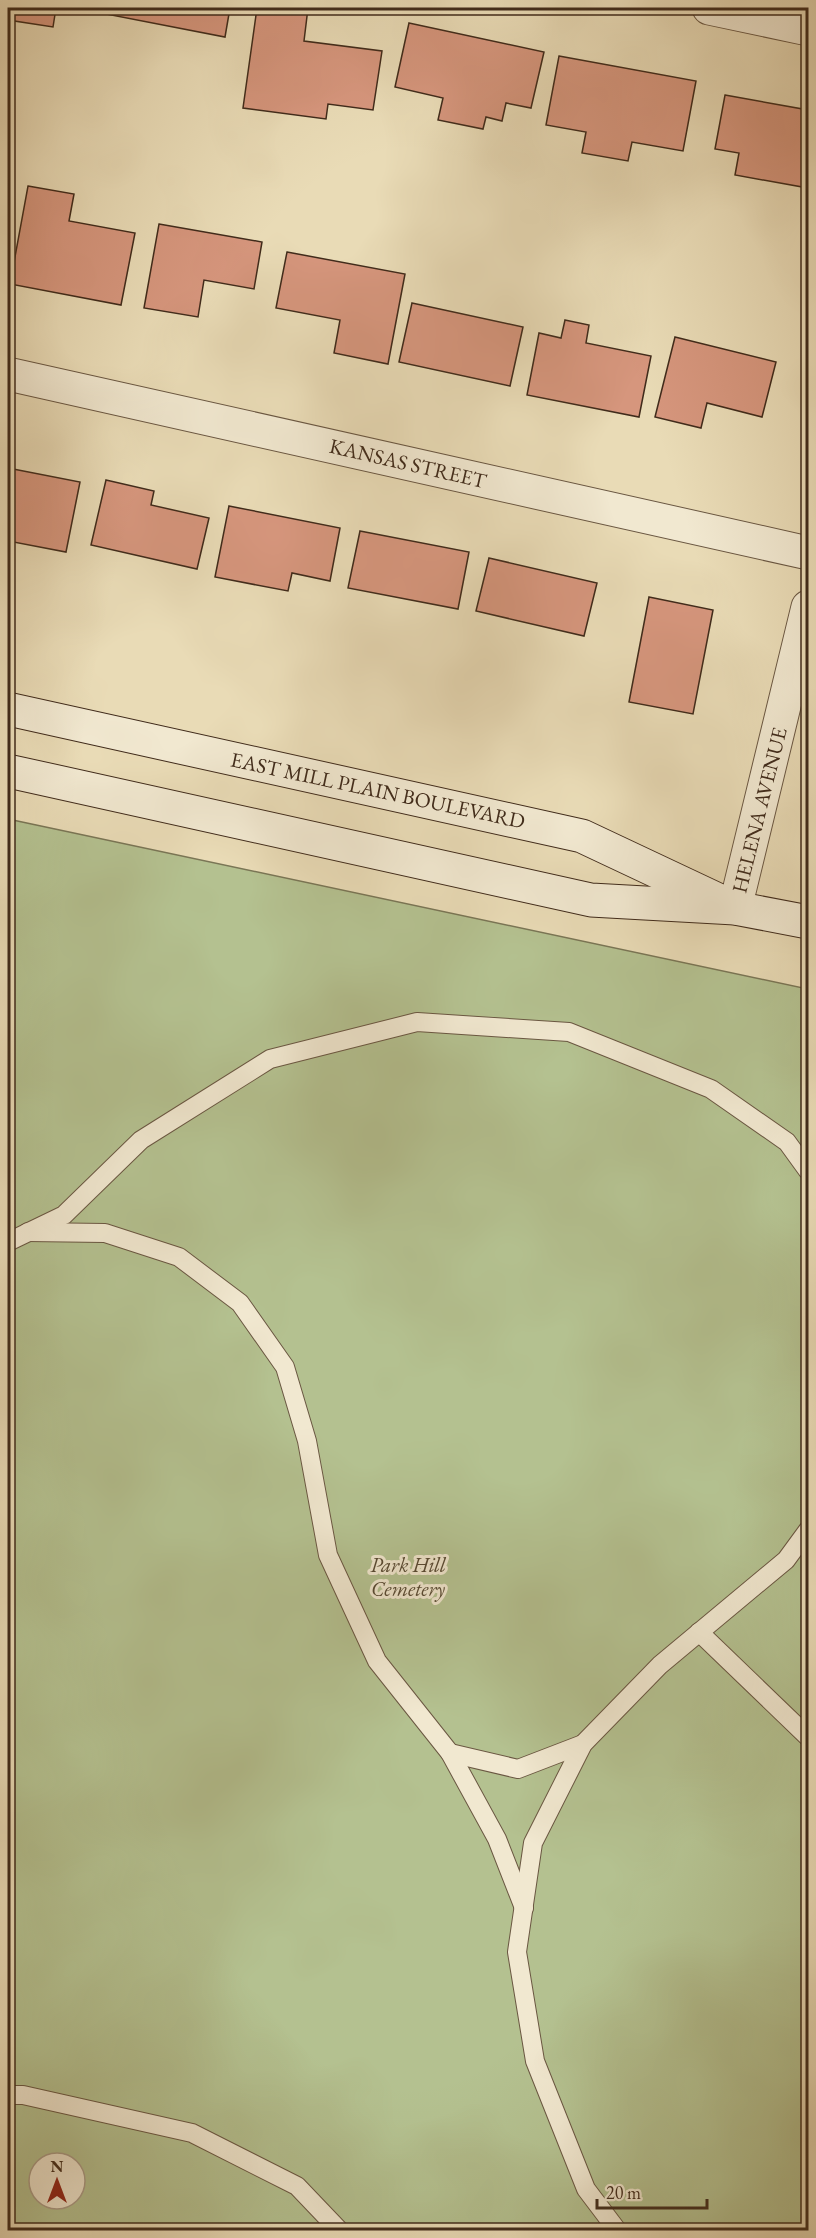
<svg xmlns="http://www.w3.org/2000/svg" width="816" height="2238" viewBox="0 0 816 2238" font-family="'EB Garamond',serif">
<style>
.green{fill:#b4c190;stroke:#7a7656;stroke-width:1.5;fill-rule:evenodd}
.building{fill:#d6967d;stroke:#402b1b;stroke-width:1.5}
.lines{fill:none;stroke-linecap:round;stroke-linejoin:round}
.lane-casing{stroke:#6a5742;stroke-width:20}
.street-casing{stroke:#6a5742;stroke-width:35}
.secondary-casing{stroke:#402b1b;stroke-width:35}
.lane{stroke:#f1e8d0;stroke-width:18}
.street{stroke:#f1e8d0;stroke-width:33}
.secondary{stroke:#f1e8d0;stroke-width:33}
.labels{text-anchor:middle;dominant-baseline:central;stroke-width:6;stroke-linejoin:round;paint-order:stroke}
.street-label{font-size:21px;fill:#402b1b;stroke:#f1e8d0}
.park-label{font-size:21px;font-style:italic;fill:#574932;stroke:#f1e8d0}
</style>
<rect width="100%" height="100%" fill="#e9dbb6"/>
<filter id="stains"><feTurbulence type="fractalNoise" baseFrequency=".00333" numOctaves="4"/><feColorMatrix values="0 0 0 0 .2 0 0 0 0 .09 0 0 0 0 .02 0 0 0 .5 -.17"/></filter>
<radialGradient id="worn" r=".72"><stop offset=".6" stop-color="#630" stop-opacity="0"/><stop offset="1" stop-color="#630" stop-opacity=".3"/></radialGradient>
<!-- green -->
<path class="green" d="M8,819L808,989V2230H8ZM39,2163H75V2199H39Z"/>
<!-- building -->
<g class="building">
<path d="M8,8H56L53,27L8,20Z"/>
<path d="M107,8H230L225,37L106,14Z"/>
<path d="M257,8H308L304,41L382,51L373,110L328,104L326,119L243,108Z"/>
<path d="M409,23L544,52L531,108L506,103L502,121L486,117L483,129L438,120L443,98L395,87Z"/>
<path d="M559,56L696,81L683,151L632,142L628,161L582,153L586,132L546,125Z"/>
<path d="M725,95L808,110V188L735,175L739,153L715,149Z"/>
<path d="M28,186L74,194L69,221L135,233L121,305L10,284Z"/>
<path d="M159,224L262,242L254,289L204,280L198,317L144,308Z"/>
<path d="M287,252L405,274L388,364L334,353L340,320L276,308Z"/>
<path d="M412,303L523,327L510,386L399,362Z"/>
<path d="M565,320L589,325L586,343L651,356L639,417L527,395L539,333L561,338Z"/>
<path d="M675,337L776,362L762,417L707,403L701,428L655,417Z"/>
<path d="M8,468L80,482L66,552L8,541Z"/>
<path d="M106,480L154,491L151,505L209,518L197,569L91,545Z"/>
<path d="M229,506L340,528L330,581L292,573L288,591L215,577Z"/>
<path d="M360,531L469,552L458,609L348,588Z"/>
<path d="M489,558L597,583L584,636L476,611Z"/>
<path d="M649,597L713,610L693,714L629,702Z"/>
</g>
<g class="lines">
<defs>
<g id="lane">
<path d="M28,1232L105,1233L179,1257L240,1303L285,1367L307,1441L328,1555L377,1661L450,1753L497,1839L524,1908"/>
<path d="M8,1242L64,1215L141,1140L270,1059L417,1022L569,1032L711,1089L787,1142L808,1171"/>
<path d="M699,1632L808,1737"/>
<path d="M450,1753L518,1769L583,1744"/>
<path d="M8,2095H23L192,2133L297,2186L339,2230"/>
<path d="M617,2230L586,2189L535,2061L517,1952L533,1843L583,1744L660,1665L786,1560L808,1530"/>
</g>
<g id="street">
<path d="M709,8L808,29"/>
<path d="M8,374L808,553"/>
<path d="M735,908L808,607"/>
</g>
<g id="secondary">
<path d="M8,709L582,836L720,901"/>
<path d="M8,771L591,900L735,908L808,922"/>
</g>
</defs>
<!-- lane casing -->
<use href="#lane" class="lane-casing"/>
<!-- street casing -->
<use href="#street" class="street-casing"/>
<!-- secondary casing -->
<use href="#secondary" class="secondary-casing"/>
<!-- lane -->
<use href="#lane" class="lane"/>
<!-- street -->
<use href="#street" class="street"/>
<!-- secondary -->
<use href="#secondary" class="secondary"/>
</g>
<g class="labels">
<!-- street labels -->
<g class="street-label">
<text transform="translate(408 463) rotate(13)">KANSAS STREET</text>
<text transform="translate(378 790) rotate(12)">EAST MILL PLAIN BOULEVARD</text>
<text transform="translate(759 810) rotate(-76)">HELENA AVENUE</text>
</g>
<!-- park labels -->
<g class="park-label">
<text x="408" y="1564">Park Hill<tspan x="408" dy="24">Cemetery</tspan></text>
</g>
</g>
<!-- margin -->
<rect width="816" height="2238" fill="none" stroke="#e9dbb6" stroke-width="30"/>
<rect x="9" y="9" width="798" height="2220" fill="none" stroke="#402b1b" stroke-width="3"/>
<rect x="15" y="15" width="786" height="2208" fill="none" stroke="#402b1b" stroke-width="1.5"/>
<!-- north arrow -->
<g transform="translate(57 2181)"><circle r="28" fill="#f1e8d0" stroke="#aa9c88" stroke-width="1.5"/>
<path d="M0-4.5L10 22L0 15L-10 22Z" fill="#8f2418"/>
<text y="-9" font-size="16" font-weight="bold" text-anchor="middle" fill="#402b1b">N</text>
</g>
<!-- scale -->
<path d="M597 2199v9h110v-9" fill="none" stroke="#402b1b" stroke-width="3"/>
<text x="606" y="2199" font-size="18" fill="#402b1b" stroke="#f1e8d0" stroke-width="4.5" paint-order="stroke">20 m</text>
<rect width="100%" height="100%" filter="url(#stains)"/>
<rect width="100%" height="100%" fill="url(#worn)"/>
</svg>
